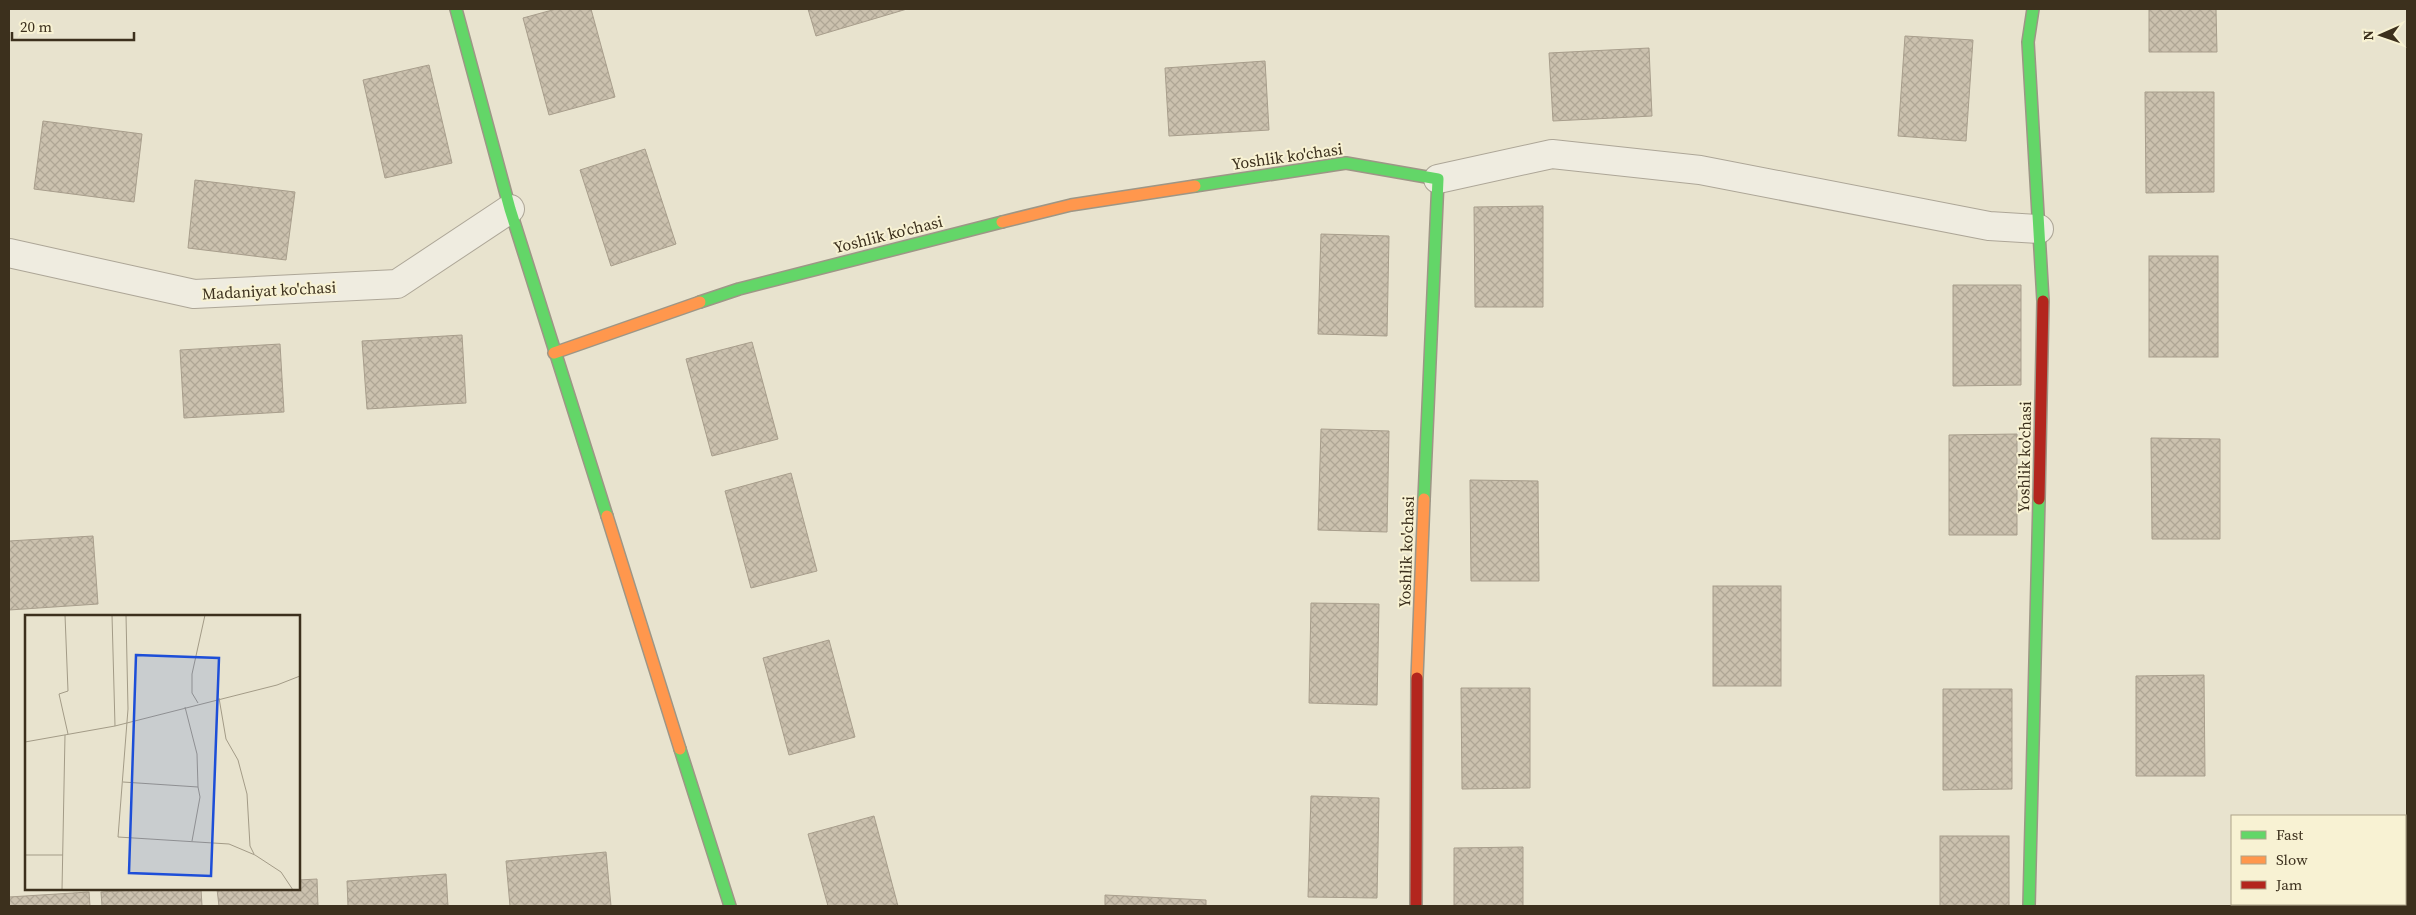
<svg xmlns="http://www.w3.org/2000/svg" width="2416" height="915" viewBox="0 0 2416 915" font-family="'Source Serif 4',serif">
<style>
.building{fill:url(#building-cross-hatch);stroke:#a89e8c}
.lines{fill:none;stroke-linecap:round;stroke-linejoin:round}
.street-casing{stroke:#ada697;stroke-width:30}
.fast-casing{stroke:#9d9686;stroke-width:14}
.slow-casing{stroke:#9d9686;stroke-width:14}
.jam-casing{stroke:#9d9686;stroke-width:14}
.street{stroke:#efece0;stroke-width:28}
.fast{stroke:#63d668;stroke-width:11}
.slow{stroke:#ff974d;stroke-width:11}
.jam{stroke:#b3261e;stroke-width:11}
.labels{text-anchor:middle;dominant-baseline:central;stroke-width:4;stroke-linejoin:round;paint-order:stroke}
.street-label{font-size:16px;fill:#3c301d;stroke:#f8f2d3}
.inset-road{fill:none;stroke:#a39b87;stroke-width:1}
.view{fill:#1d4ed8;fill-opacity:0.15;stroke:#1d4ed8;stroke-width:2.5}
.inset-edge{fill:none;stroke:#3c301d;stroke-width:2.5}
</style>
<defs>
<pattern id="building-cross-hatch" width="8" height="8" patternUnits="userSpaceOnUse" patternTransform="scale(1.25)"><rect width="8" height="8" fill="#cbc1ae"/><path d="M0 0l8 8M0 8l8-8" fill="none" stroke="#afa695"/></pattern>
</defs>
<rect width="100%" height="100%" fill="#e8e3ce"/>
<!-- building -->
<g class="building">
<path d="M556,9H591L615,97L549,115L523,18Z"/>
<path d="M808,9H907L816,36Z"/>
<path d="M2149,9H2216L2217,52H2149Z"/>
<path d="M1905,36L1973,40L1966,141L1898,136Z"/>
<path d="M1649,48L1652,116L1553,121L1549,53Z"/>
<path d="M1265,61L1269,130L1169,136L1165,68Z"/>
<path d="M429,65L452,163L385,178L363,80Z"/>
<path d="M2145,92H2214V192L2146,193Z"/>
<path d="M43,121L142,134L134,202L34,189Z"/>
<path d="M645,149L676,244L611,266L580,170Z"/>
<path d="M195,180L295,192L286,260L188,248Z"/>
<path d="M1543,206V307H1475L1474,207Z"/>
<path d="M1321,234L1389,236L1387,336L1318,334Z"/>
<rect x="2149" y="256" width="69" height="101"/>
<path d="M1953,285H2021V385L1953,386Z"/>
<path d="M462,335L466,403L367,409L362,341Z"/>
<path d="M752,342L778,439L712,456L686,359Z"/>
<path d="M280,344L284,412L184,418L180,350Z"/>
<path d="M1321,429L1389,431L1387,532L1318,530Z"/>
<path d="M2017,434V535H1949V435Z"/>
<path d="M2151,438L2220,439V539H2152Z"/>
<path d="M791,473L817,571L751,588L725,491Z"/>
<path d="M1470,480L1538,481L1539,581H1471Z"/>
<path d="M93,536L98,604L9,610V541Z"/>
<rect x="1713" y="586" width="68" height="100"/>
<path d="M1311,603L1379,604L1377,705L1309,703Z"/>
<path d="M829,640L855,737L789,755L763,658Z"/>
<path d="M2204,675L2205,776H2136V676Z"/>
<path d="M1461,688H1530V788L1462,789Z"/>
<path d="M1943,689H2012V789L1943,790Z"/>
<path d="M1311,796L1379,798L1377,898L1308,897Z"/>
<path d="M874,816L898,906H828L808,834Z"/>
<rect x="1940" y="836" width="69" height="70"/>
<path d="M1523,847V906H1454V848Z"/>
<path d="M606,852L611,906H510L506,861Z"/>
<path d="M446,874L448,906H348L347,881Z"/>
<path d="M317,879L318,906H219L217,889H299V880Z"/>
<path d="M152,889H201L202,906H102L101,892Z"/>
<path d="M89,892L90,906H9V897Z"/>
<path d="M1105,895L1206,900V906H1105Z"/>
</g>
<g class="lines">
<defs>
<g id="street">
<path d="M1438,179L1552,154L1700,170L1989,226L2039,229"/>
<path d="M9,253L194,294L397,284L510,209"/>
</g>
<g id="fast">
<path d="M456,9L510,209L607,516"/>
<path d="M2033,9L2028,42L2043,301"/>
<path d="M1195,186L1346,163L1438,179L1424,499"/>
<path d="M700,302L739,289L1002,222"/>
<path d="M680,749L730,906"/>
<path d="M2029,906L2039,499"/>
</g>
<g id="slow">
<path d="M1002,222L1071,205L1195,186"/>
<path d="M554,353L700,302"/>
<path d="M607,516L680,749"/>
<path d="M1417,678L1424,499"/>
</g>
<g id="jam">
<path d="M2039,499L2043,301"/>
<path d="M1416,906L1417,678"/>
</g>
</defs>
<!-- street casing -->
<use href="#street" class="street-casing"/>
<!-- fast casing -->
<use href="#fast" class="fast-casing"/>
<!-- slow casing -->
<use href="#slow" class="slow-casing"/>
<!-- jam casing -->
<use href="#jam" class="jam-casing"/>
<!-- street -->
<use href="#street" class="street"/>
<!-- fast -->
<use href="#fast" class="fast"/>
<!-- slow -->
<use href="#slow" class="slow"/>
<!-- jam -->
<use href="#jam" class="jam"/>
</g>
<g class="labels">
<!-- street labels -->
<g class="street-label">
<text transform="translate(1287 156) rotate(-8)">Yoshlik ko'chasi</text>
<text transform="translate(888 234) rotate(-14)">Yoshlik ko'chasi</text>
<text transform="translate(269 290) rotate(-3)">Madaniyat ko'chasi</text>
<text transform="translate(2024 457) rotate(-89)">Yoshlik ko'chasi</text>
<text transform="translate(1406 552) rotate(-88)">Yoshlik ko'chasi</text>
</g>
</g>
<!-- overview -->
<g transform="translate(25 615)">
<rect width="275" height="275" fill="#e8e3ce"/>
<path class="inset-road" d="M40,0L43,76L34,79L43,119M87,0L90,111M101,0L103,94L93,222L204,229L230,240L256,257L268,275M194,83L201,124L213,145L222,179L225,231L229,239M173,88L167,78V59L180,0M0,127L90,111L252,70L275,61M98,167L173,172L172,139L160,92M167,226L175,182L173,172M0,240H38M37,275L40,120"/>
<path class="view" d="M111,40L194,43L186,261L104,258Z"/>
<rect width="275" height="275" class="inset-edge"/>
</g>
<!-- border -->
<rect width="2416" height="915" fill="none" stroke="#3c301d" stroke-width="20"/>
<!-- legend -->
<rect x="2231" y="815" width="175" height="90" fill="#f8f2d3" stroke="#ada48a"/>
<rect x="2241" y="831" width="25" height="8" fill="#63d668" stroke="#ada48a"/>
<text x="2276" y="840" font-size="15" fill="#3c301d">Fast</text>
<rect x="2241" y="856" width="25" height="8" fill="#ff974d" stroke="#ada48a"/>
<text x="2276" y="865" font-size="15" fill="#3c301d">Slow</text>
<rect x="2241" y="881" width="25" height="8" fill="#b3261e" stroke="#ada48a"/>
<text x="2276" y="890" font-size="15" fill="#3c301d">Jam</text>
<!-- north arrow -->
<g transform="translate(2381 35) rotate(268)" stroke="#f8f2d3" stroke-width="4" paint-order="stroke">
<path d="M0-4L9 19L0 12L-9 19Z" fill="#3c301d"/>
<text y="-8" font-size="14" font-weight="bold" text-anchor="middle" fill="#3c301d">N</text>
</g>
<!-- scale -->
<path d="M12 32v8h122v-8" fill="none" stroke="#3c301d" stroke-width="2.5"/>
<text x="20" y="32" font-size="15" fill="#3c301d" stroke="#f8f2d3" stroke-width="4" paint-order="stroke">20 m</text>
</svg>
